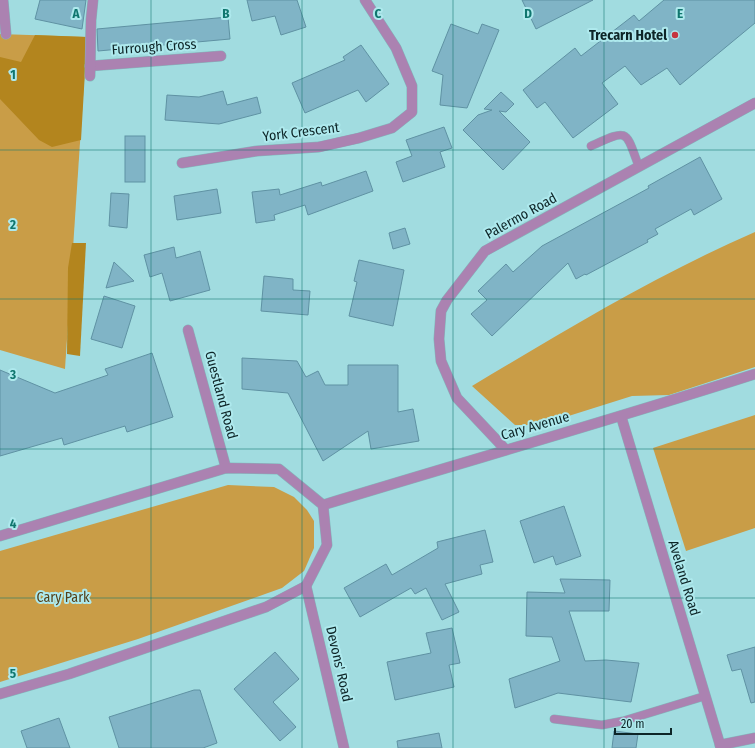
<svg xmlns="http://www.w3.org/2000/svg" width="755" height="748" viewBox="0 0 755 748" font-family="'Fira Sans Condensed',sans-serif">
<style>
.green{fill:#c99d47}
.forest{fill:#b3851e}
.building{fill:#80b4c6;stroke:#5f92a3}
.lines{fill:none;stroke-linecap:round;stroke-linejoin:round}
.lane-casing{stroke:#83b7bb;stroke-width:9}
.street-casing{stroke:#83b7bb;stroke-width:11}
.lane{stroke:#ab82b1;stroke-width:8}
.street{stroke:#ab82b1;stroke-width:10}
.grid{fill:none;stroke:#0f766e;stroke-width:1;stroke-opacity:0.55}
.poi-dot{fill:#c5353f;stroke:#aee9ed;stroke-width:1.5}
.labels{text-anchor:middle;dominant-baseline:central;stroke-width:4;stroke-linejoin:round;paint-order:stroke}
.poi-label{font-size:14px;font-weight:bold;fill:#0d2527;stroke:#aee9ed;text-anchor:end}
.street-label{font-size:14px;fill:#0d2527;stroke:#aee9ed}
.park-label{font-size:14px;fill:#533f18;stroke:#aee9ed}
.grid-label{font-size:13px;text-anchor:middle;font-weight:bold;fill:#0f766e;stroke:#aee9ed;stroke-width:4;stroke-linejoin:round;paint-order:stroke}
</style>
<rect width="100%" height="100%" fill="#a1dce0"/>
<!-- green -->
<g class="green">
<path d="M0,34L87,37L65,369L0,350Z"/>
<path d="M755,232V367L669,395L632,396L540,425H515L472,386C564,331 656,275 755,232Z"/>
<path d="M755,415V528L686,551L653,448Z"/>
<path d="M228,485L274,487L294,497L307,510L314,521V548L304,571L282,588L138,639L0,682V551Z"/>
</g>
<!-- forest -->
<g class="forest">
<path d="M35,35L87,37L81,140L52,147L39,140L0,99V57L21,62Z"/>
<path d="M72,243H86L80,356L67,354L68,268Z"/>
</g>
<!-- building -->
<g class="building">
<path d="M40,0H86L82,29L35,19Z"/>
<path d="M247,0H297L306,27L281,35L275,16L252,21Z"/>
<path d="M522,0H593L536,29Z"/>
<path d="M664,0H755V23L680,85L667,68L641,85L625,66L602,83L618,104L573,138L545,102L537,108L523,90L575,48L581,56L634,15L639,21Z"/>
<path d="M228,17L230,39L98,51L97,29Z"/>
<path d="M451,24L478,34L482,24L499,30L467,108L440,105L443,75L432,71Z"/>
<path d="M361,45L389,84L366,102L358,90L305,113L292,83L345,60L343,57Z"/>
<path d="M223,91L227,105L257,97L261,113L219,124L165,120L167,95L199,97Z"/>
<path d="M501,92L514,104L506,112L499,111L530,142L503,170L463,130L478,115L492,110L484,109Z"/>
<path d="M444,127L452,148L440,152L445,167L403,182L396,162L412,156L406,140Z"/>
<rect x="125" y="136" width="20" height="46"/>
<path d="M700,157L722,199L694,215L691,209L655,229L658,234L647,240L648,242L586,275L585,274L576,279L568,263L492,336L471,314L487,300L478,291L506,264L513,272L542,246L649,188L648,186Z"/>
<path d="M366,171L373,191L308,215L305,205L274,215L275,220L256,223L252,192L279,189L280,195L321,182L322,186Z"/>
<path d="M217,189L221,213L177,220L174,196Z"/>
<path d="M111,193L129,194L127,228L109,226Z"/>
<path d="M405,228L410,244L393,249L389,233Z"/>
<path d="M174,247L176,258L200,251L210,290L170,301L162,273L150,277L144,255Z"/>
<path d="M359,260L404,270L393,326L349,316L357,282L354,281Z"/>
<path d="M114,262L134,281L106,288Z"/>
<path d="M264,276L293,279V290L310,291L308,315L261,311Z"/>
<path d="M104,296L135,306L122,348L91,339Z"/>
<path d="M152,353L173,417L127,432L125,426L64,445L62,438L0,456V370L55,393L108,375L105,369Z"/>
<path d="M242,358L297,361L306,377L318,371L325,385H348V365H398V412L413,409L419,441L371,449L368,431L323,461L288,393L242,389Z"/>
<path d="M564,506L581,556L556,565L553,556L534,563L520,521Z"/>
<path d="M485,530L493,562L480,565L482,574L445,584L459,612L442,620L426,588L415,594L411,588L360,617L344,588L386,564L392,575L438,548L437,542Z"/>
<path d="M560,579L610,580L609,611H569L585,661L606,660L639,663L631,702L558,693L515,708L509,679L560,661L552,637L526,636L527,592L565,593Z"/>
<path d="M452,628L460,663L449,665L454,687L395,700L387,662L431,653L426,633Z"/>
<path d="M755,647V702L751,703L741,669L732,671L727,655Z"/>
<path d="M275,652L299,679L273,702L296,727L280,741L234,689Z"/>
<path d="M194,690H200L217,743L203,748H119L109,717Z"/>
<path d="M59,718L70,748H27L21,731Z"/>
<path d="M614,731L638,734L636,748H612Z"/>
<path d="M439,733L442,748H398L397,741Z"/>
</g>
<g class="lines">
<defs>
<g id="lane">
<path d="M591,146C629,129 625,129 639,167"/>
<path d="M554,719L602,725L623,721L705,696"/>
</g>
<g id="street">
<path d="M3,0L6,34"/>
<path d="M90,66L221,56"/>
<path d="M90,76L91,20L93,0"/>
<path d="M182,163L257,151L319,147L359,138L392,128L412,112V86L396,48L365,0"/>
<path d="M188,330L226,468"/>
<path d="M621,416L721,748"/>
<path d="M505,449L457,398L441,361L439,339L441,311L447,300L485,251L755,103"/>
<path d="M323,505C467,461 612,420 755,374"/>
<path d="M0,536L226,468L279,469L323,505L327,545L306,586L266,607L69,674L0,694"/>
<path d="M306,586L344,748"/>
<path d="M720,745L755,738"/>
</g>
</defs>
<!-- lane casing -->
<use href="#lane" class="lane-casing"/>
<!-- street casing -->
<use href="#street" class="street-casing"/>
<!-- lane -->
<use href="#lane" class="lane"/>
<!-- street -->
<use href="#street" class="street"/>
</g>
<!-- grid -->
<path class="grid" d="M151,0V748M302,0V748M453,0V748M604,0V748M0,150H755M0,299H755M0,449H755M0,598H755"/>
<!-- markers -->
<circle class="poi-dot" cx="675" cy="35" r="4"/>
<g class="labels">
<!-- poi labels -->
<g class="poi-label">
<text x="667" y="35">Trecarn Hotel</text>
</g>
<!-- street labels -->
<g class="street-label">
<text transform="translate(154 47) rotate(-4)">Furrough Cross</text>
<text transform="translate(301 132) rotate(-7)">York Crescent</text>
<text transform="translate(521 216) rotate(-29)">Palermo Road</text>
<text transform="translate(221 395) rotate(75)">Guestland Road</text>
<text transform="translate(535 426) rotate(-16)">Cary Avenue</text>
<text transform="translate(684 578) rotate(73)">Aveland Road</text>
<text transform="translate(339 664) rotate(77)">Devons' Road</text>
</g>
<!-- park labels -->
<g class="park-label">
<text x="63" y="597">Cary Park</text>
</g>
</g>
<g class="grid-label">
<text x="76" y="18">A</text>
<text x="226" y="18">B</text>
<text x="378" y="18">C</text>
<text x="528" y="18">D</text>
<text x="680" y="18">E</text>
<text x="13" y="79">1</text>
<text x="13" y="229">2</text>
<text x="13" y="379">3</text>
<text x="13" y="528">4</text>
<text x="13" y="678">5</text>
</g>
<!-- scale -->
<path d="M615 728v6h56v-6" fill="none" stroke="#0d2527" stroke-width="2"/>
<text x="621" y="728" font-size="12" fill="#0d2527" stroke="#aee9ed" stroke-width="3" paint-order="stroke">20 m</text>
</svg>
